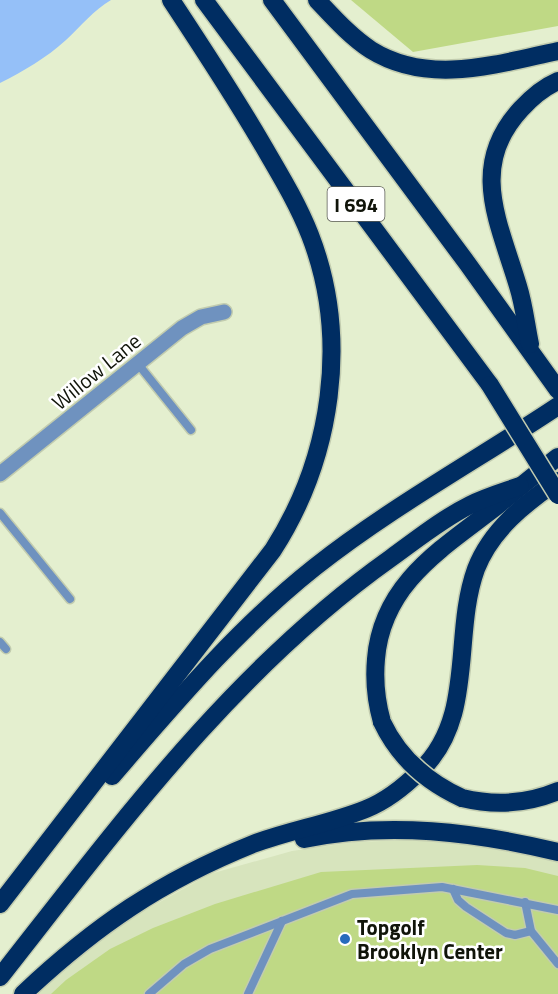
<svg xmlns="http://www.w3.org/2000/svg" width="558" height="994" viewBox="0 0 558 994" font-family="'Titillium Web',sans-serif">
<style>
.built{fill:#d7e4bd}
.green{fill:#bfd985}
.water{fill:#95c0f8}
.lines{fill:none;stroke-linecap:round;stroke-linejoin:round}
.lane-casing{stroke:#c2ccaf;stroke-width:11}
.street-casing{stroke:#c2ccaf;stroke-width:18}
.highway-casing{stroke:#c2ccaf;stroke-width:21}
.lane{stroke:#6f92bf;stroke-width:8}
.street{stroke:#6f92bf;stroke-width:15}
.highway{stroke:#002d62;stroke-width:18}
.highway-bridge-casing{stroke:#c2ccaf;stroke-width:21;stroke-linecap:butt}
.highway-bridge{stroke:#002d62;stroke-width:18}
.poi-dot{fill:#276bbc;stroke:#fff;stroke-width:2}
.labels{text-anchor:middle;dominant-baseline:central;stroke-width:5;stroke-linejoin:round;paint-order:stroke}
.shield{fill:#fff;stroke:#585a53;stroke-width:1.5}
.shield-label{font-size:20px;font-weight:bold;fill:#101409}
.street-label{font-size:21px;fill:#101409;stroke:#fff}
.poi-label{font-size:21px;font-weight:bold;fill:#101409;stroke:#fff;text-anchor:start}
</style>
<rect width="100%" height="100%" fill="#e4efcf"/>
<!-- built -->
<path class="built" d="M435,839L499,846L558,860V994H37L72,962L113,928L210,874L292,851L355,842Z"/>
<!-- green -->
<g class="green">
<path d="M351,0H558V26L413,52Z"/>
<path d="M477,865L525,868L558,876V994H51L66,980L110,949L153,928L215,904L321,872Z"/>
</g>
<!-- water -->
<path class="water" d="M0,0H111C94,10 81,26 66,40C46,58 24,71 0,83Z"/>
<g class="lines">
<defs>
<g id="lane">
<path d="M138,364L191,430"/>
<path d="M0,513L70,599"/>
<path d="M0,642L6,649"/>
<path d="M453,889L458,900L466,907L506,933L515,935L531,931"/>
<path d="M525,902L531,931L558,964"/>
<path d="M149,994L184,964L210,949L352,894L442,887L558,910"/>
<path d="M248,994L282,921"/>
</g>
<path id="street" d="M0,474L182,328L201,317L224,312"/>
<g id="highway">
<path d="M204,0L490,385"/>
<path d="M272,0L467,263L558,390"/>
<path d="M317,0C334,18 351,37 371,50C429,86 497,64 558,51"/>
<path d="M530,344C526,325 524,305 518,286C499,222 468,166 521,109C532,97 544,87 558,81"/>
<path d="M382,722C376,701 374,681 376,659C382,583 443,548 497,506C517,489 537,473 558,457"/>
<path d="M112,776C176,702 238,628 315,567C391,507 477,460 558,406"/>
<path d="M462,798C495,806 527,804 558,791"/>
<path d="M304,839C388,821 475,832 558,852"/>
<path d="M0,904L273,550C332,458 350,338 310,235C297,202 279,173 261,142C233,94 202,47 171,0"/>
<path d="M0,977C118,827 233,670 391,558C416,540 442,519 470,505C486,497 503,492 520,486"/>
<path d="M23,994C95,926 161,881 253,844C290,830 329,824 366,809C386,801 405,786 421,770C476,717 452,635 476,569C491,530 525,503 558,481"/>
</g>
</defs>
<!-- lane casing -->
<use href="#lane" class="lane-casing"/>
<!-- street casing -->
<use href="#street" class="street-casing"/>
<!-- highway casing -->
<use href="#highway" class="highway-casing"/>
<!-- lane -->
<use href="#lane" class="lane"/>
<!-- street -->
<use href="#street" class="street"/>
<!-- highway -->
<use href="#highway" class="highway"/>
<defs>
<g id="highway-bridge">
<path d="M490,385L558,495"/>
<path d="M382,722C399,758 427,782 462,798"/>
</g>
</defs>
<!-- highway-bridge casing -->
<use href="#highway-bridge" class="highway-bridge-casing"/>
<!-- highway-bridge -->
<use href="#highway-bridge" class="highway-bridge"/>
</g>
<!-- markers -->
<circle class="poi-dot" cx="345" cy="939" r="6"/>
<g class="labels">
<!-- shield labels -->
<rect class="shield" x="327.5" y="187" width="57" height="34" rx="4.5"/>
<g class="shield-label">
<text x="356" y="204">I 694</text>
</g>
<!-- street labels -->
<g class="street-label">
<text transform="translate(96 371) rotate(-39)">Willow Lane</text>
</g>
<!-- poi labels -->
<g class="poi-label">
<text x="357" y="927">Topgolf<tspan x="357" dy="24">Brooklyn Center</tspan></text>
</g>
</g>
</svg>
